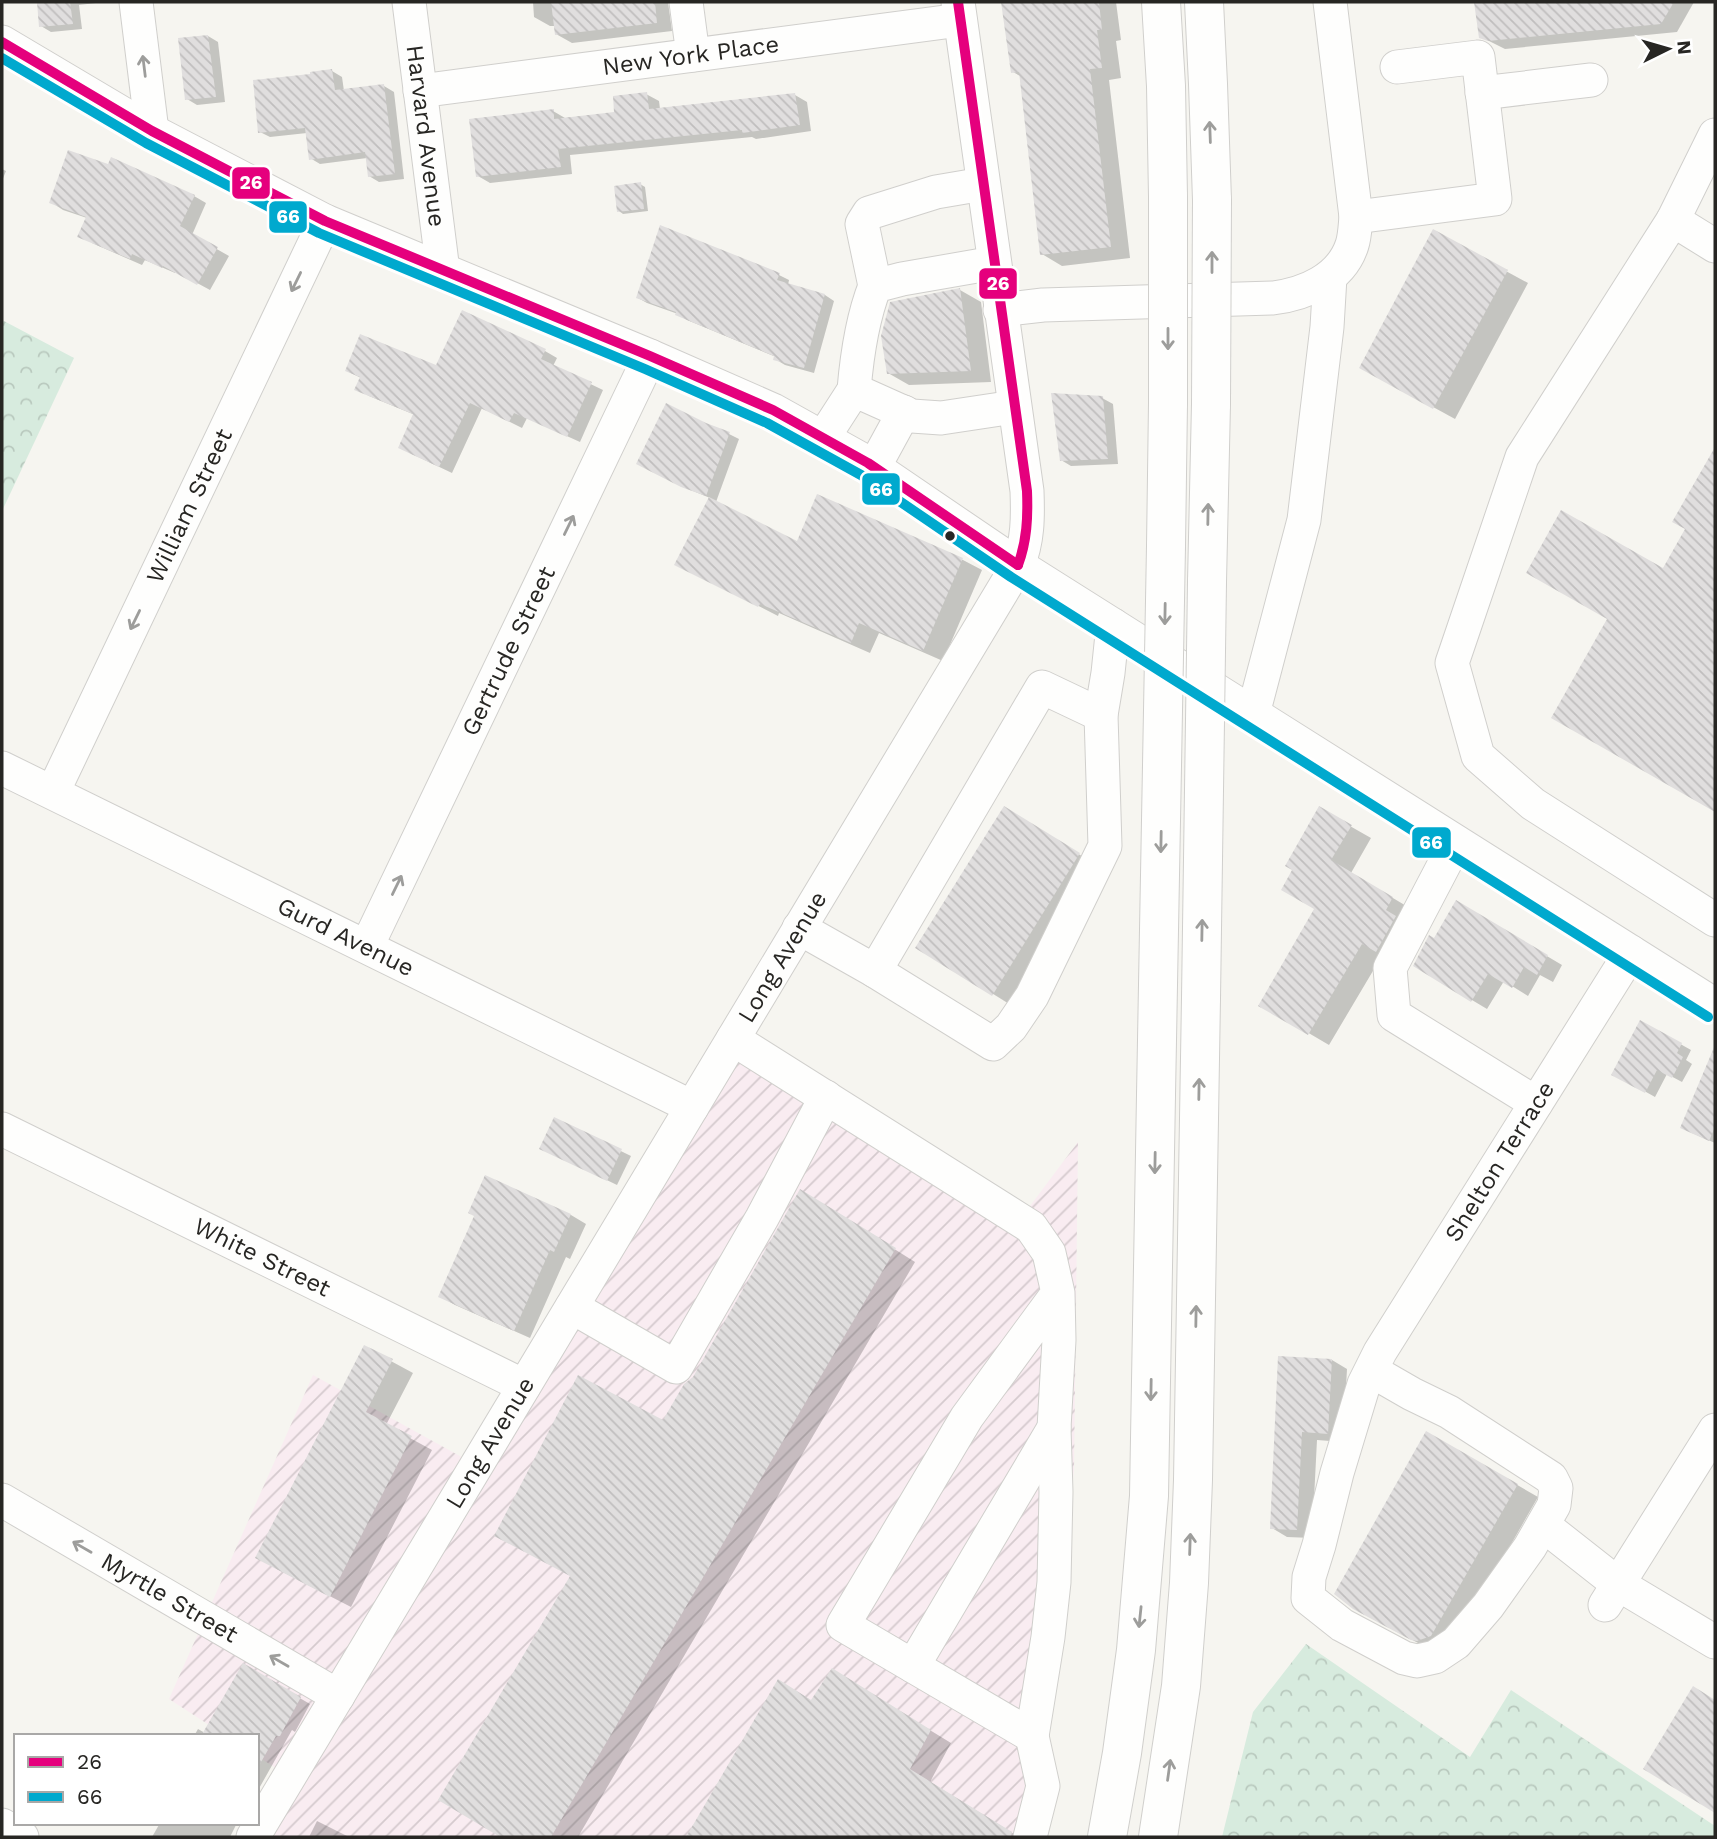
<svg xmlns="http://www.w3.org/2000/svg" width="1717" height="1839" viewBox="0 0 1717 1839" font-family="'Work Sans',sans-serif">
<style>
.industrial{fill:url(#industrial-furrows)}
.park{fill:url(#park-crowns)}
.shadow{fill:#0003}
.building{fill:url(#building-back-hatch)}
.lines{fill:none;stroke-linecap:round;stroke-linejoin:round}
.minor-casing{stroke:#d0cfcc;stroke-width:35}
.highway-casing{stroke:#d0cfcc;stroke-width:40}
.minor{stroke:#fefefd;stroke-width:33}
.highway{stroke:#fefefd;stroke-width:38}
.highway-bridge-casing{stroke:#d0cfcc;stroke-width:40;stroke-linecap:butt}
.highway-bridge{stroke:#fefefd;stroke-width:38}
.bus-1-casing{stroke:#fff;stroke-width:16}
.bus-2-casing{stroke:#fff;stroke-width:16}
.bus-1{stroke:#e5007d;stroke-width:10}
.bus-2{stroke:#00a9ce;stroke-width:10}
.oneway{stroke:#9d9d9b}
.bus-dot{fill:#272623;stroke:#fff;stroke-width:2.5}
.labels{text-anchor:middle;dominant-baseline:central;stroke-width:6;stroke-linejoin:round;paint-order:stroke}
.street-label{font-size:24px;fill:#272623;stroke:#fff}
.line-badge{stroke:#fff;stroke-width:2.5}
.badge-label{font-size:19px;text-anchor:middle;font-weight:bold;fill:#fff}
</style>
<defs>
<pattern id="industrial-furrows" width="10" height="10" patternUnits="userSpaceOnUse" patternTransform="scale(1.75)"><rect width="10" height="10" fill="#f9ecf1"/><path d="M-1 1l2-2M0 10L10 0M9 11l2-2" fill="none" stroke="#d5cace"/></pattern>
<pattern id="park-crowns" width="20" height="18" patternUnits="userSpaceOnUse" patternTransform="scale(1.75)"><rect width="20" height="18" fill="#d7ebde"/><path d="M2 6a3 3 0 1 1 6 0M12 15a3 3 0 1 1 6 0" fill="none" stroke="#b9c9be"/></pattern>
<pattern id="building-back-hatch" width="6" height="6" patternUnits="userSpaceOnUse" patternTransform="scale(1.75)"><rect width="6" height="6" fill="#e0dede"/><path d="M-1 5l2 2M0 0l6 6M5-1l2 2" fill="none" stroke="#c0bebe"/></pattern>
</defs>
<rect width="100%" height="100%" fill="#f6f5f0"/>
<!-- industrial -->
<path class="industrial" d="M743,1039L1024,1214L1078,1142L1074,1470L1031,1837H269L301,1784L257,1756V1736H226L169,1699L313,1375L487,1471Z"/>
<!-- park -->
<g class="park">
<path d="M2,320L74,358L2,511Z"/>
<path d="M1306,1644L1470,1757L1511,1690L1715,1826V1837H1222L1253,1712Z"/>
</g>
<!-- shadow -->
<g class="shadow">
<path d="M38,2H104L79,5L82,29L51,32L41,26Z"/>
<path d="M533,2H668L672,31L572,43L556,34L555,26H550L534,17Z"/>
<path d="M1002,2H1116L1121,40L1116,41L1121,78L1109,80L1130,258L1062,266L1042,254L1020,76L1013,72Z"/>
<path d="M1475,2H1694L1677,32L1505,49L1481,37Z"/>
<path d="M208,36L218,42L225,102L197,105L187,99Z"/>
<path d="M332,71L342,77L344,91L384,86L394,92L404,179L379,182L369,176L367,158L320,164L310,158L307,133L270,137L260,132Z"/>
<path d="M646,94L659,101L660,109L795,95L807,102L811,131L756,139L752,137L570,155L572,174L490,183L478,176L553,111L565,118L616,113Z"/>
<path d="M2,169L6,171L2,181Z"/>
<path d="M640,184L645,187L648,211L623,214L619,211Z"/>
<path d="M194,196L206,203L192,235L229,256L210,290L175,271V273L145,260L142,265L92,243L87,218L63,210L51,202Z"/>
<path d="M662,228L779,275L789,280L788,285L825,295L834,301L814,373L785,365L775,359L776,357L687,320L678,314L647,303L638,298Z"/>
<path d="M1434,232L1528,283L1455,419L1382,379Z"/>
<path d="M960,290L981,302L991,382L909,385L888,373Z"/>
<path d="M545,351L557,358L553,366L603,390L580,442L527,418L522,428L482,408L452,473L412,454L415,415L369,396L357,389L361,378L347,371L437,368Z"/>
<path d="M1102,398L1113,404L1118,464L1071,466L1061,460Z"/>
<path d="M705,425L729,434L739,439L716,502L798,543L818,497L963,560L982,570L943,661L879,633L870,653L779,613L778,616L677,564L710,498L693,491L648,469Z"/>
<path d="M1703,473L1715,480V811L1553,718L1664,570L1687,528Z"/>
<path d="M1320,809L1371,838L1351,873L1413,910L1383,954L1329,1045L1261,1005L1317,909L1295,870Z"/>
<path d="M1025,820L1099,867L1014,1007L918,947Z"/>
<path d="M1457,903L1562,965L1553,982L1540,975L1528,996L1504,981L1487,1009L1415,966L1434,941Z"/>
<path d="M1641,1022L1691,1050L1686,1060L1692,1064L1682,1082L1667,1074L1655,1097L1614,1074Z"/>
<path d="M1704,1076L1715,1081V1143L1692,1133Z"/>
<path d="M555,1119L631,1156L617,1185L551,1153Z"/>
<path d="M486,1177L571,1215L586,1224L570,1259L566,1257L530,1338L455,1305L440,1296L476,1216Z"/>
<path d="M821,1203L915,1262L578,1837H503L440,1799L664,1422Z"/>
<path d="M365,1347L413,1373L386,1425L432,1450L351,1607L277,1569Z"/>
<path d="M1280,1358L1332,1360L1347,1369L1343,1442L1317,1440L1312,1538L1287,1537L1272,1528Z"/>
<path d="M1427,1433L1538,1497L1452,1648L1433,1651L1375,1620Z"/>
<path d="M243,1665L310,1704L295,1732L292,1730L257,1792V1736H194L198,1729L205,1733Z"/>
<path d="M779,1681L812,1701L853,1683L951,1743L930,1782L1019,1837H688Z"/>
<path d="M1693,1689L1715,1701V1811L1645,1768Z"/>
<path d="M317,1821L349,1837H309Z"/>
<path d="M160,1823H237L230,1837H152Z"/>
</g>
<!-- building -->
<g class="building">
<path d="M37,2H70L73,24L39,27Z"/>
<path d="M551,2H655L657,23L555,35Z"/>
<path d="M1001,2H1099L1102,30H1097L1102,68L1090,69L1111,247L1040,255L1019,72L1011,73Z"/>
<path d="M1474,2H1674L1661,24L1488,41L1479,38Z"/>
<path d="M208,35L216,97L185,100L178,38Z"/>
<path d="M332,69L335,90L384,84L395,174L368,177L365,152L309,160L305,128L258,133L253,80L310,74V72Z"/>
<path d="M647,92L649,109L795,93L800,125L742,133V130L558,149L561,167L476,177L469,119L554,109V119L614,112L613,96Z"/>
<path d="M68,150L108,164L111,157L195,195L180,226L218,247L197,285L163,266L162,268L132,254L130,259L77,237L86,217L49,203Z"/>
<path d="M641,182L644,209L617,212L614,186Z"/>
<path d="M660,225L780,273L777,280L825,294L804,368L773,360L774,356L675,315L676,312L636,298Z"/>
<path d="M1433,229L1508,270L1433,409L1359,368Z"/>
<path d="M960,288L971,371L887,374L881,336L890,302Z"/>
<path d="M462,310L546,349L541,359L592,382L567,437L514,413L509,422L470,403L439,467L398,448L413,414L354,390L360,377L345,371L360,334L436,365Z"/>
<path d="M1051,393L1103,396L1108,459L1060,461Z"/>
<path d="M666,403L706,423L730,432L706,496L681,487L636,464Z"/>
<path d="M1715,447V812L1551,718L1607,619L1526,573L1561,510L1663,568L1685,529L1672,522Z"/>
<path d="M817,494L963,558L923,651L859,623L851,643L760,604L758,607L674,565L709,497L797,541Z"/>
<path d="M1004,806L1080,853L992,996L915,948Z"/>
<path d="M1319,806L1352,825L1331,860L1393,897L1386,910L1396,916L1376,952L1362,944L1308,1035L1258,1006L1314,909L1281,890L1292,870L1285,866Z"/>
<path d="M1456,900L1548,955L1537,975L1524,967L1512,988L1488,974L1471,1002L1413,966L1429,935L1434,938Z"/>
<path d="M1640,1020L1682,1043L1677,1053L1683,1057L1672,1078L1657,1070L1645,1093L1611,1075Z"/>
<path d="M1715,1045V1127L1709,1141L1680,1128Z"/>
<path d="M554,1117L622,1149L607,1181L539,1149Z"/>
<path d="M485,1175L571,1214L554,1252L550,1250L514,1331L438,1297L474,1216L468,1213Z"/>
<path d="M800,1189L896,1248L551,1837H500L438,1800L570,1576L494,1536L578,1375L663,1420L684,1384L693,1377Z"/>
<path d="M364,1345L393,1359L366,1412L412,1436L330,1597L255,1558Z"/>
<path d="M1278,1356L1332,1359L1328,1434L1302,1432L1297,1530L1270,1529Z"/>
<path d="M1426,1431L1518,1484L1431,1636L1417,1641L1411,1640L1353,1609L1334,1594Z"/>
<path d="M243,1663L301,1697L280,1736H276L257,1769V1736H201Z"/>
<path d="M832,1668L931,1730L910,1769L1012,1832L1011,1837H686L778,1679L811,1700Z"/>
<path d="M1693,1686L1715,1700V1813L1643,1769Z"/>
</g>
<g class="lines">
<defs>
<g id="minor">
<path d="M136,2L152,131"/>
<path id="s1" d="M409,2L443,271"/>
<path d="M686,2L693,55"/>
<path d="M2,42L152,131L325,221L650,356L773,410L868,463L1018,565L1715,1005"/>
<path id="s2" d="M420,91L960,20"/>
<path d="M1482,93L1591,80"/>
<path d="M1356,217L1495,199L1478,57L1397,67"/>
<path d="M1673,220L1715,135"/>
<path d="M1715,246L1673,220L1522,457L1452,663L1478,756L1533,804L1715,920"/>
<path d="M875,286L862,224L869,213L936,192L983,184"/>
<path d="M1000,310L1043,305L1273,298C1305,294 1341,279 1352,245C1355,236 1355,226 1356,217L1330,2"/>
<path d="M854,390C857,354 862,319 875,286L902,279L994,263"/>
<path d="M823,438L854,390L912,416L941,418L1014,407"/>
<path d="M874,467L904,412"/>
<path d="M1253,714L1304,520L1327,327L1330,277"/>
<path id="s3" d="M2,768L692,1107"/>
<path id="s4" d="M53,792L325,221"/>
<path d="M1456,842L1390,968L1394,1015L1536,1103"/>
<path d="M799,928L875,971L1042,687L1101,715"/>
<path id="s5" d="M367,946L650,356"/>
<path d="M875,971L993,1044L1011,1027L1032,996L1105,846L1101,715L1108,673L1113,625"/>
<path d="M733,1039L1031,1227L1049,1253L1058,1293L1059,1340L1054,1428L1056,1492L1054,1582L1048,1637L1032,1736L843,1625L967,1417L1058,1293"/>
<path id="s6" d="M2,1129L524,1386"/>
<path d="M572,1307L676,1367L762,1218L826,1097"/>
<path id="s7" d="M1372,1371L1412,1394L1449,1412L1551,1478L1556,1488L1554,1505L1530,1547L1488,1606L1456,1643L1435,1657L1417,1661L1404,1658L1342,1625L1308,1598L1309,1577L1319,1545L1337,1473L1364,1384L1380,1352L1631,952"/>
<path id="s8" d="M2,1500L338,1696"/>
<path d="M1543,1525L1618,1584L1715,1642"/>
<path d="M1605,1605L1715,1430"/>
<path d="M913,1666L1054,1428"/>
<path d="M2,1825L22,1837"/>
<path id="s9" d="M253,1837L1018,565C1028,541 1028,517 1027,491L958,2"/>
<path d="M1030,1837L1043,1786L1032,1736"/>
</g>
<g id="highway">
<path d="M1161,2L1166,86L1168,197"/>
<path d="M1204,2L1208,84L1212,200"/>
<path d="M1166,546L1168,403"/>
<path d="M1207,582L1211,404"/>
<path d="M1107,1837L1122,1753L1136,1650L1149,1496L1156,1095"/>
<path d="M1158,1837L1181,1686L1189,1583L1193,1480L1201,998"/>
</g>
</defs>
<!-- minor casing -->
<use href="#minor" class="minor-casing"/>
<!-- highway casing -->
<use href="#highway" class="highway-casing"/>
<!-- minor -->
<use href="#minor" class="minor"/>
<!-- highway -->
<use href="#highway" class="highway"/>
<defs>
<g id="highway-bridge">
<path d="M1168,403V197"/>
<path d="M1211,404L1212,200"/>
<path d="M1201,998L1207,582"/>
<path d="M1156,1095L1166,546"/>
</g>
</defs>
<!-- highway-bridge casing -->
<use href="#highway-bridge" class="highway-bridge-casing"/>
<!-- highway-bridge -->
<use href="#highway-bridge" class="highway-bridge"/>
<defs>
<g id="bus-1">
<path d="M958,2L1027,491C1028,517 1027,541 1018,565"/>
<path d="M2,42L152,131L325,221L650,356L773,410L868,463L1018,565"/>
</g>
<path id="bus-2" d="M2,58L146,143L319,233L645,369L767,423L861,475L1011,577L1708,1017"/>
</defs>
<!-- bus-1 casing -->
<use href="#bus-1" class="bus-1-casing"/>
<!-- bus-2 casing -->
<use href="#bus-2" class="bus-2-casing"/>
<!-- bus-1 -->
<use href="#bus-1" class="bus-1"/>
<!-- bus-2 -->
<use href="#bus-2" class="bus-2"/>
</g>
<!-- one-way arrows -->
<defs><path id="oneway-shaft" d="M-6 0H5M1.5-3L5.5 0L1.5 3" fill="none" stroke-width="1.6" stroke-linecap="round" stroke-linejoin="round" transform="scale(1.75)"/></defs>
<g class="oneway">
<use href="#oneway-shaft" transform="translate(144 66) rotate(-97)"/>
<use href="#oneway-shaft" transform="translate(1210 132) rotate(-92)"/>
<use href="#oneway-shaft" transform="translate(1212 262) rotate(-90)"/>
<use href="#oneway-shaft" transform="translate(296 282) rotate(116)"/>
<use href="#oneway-shaft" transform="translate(1168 339) rotate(90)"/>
<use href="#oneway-shaft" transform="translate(1208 514) rotate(-89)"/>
<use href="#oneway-shaft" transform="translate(569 525) rotate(-64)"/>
<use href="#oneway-shaft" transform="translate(1165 614) rotate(91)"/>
<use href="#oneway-shaft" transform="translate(135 620) rotate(116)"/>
<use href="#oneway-shaft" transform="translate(1161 842) rotate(91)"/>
<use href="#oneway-shaft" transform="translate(397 885) rotate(-64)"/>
<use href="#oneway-shaft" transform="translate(1202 930) rotate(-89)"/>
<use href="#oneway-shaft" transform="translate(1199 1089) rotate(-89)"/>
<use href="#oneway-shaft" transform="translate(1155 1163) rotate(91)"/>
<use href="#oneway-shaft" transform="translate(1196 1316) rotate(-89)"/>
<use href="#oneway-shaft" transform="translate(1151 1390) rotate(91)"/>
<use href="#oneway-shaft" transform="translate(1190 1544) rotate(-88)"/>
<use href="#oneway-shaft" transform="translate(82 1547) rotate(-150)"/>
<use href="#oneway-shaft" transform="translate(1140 1617) rotate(96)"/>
<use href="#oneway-shaft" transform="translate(279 1661) rotate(-150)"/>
<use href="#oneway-shaft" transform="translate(1169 1770) rotate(-82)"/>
</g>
<!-- markers -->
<circle class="bus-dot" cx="950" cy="536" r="6"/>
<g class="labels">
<!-- street labels -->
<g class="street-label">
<text stroke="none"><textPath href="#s2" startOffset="273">New York Place</textPath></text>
<text stroke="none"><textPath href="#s1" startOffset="135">Harvard Avenue</textPath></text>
<text stroke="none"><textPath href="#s4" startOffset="317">William Street</textPath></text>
<text stroke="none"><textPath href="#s5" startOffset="327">Gertrude Street</textPath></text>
<text stroke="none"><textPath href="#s3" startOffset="383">Gurd Avenue</textPath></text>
<text stroke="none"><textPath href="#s9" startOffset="1027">Long Avenue</textPath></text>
<text stroke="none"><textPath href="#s7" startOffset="1060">Shelton Terrace</textPath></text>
<text stroke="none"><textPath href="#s6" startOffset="290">White Street</textPath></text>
<text stroke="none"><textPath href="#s9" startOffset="460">Long Avenue</textPath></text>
<text stroke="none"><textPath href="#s8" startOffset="194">Myrtle Street</textPath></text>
</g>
</g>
<g class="line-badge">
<rect x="231" y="166" width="40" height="34" rx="7" fill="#e5007d"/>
<rect x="268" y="200" width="40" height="34" rx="7" fill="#00a9ce"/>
<rect x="978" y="267" width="40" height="33" rx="7" fill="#e5007d"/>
<rect x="861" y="472" width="40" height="34" rx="7" fill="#00a9ce"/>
<rect x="1411" y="826" width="41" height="33" rx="7" fill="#00a9ce"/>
</g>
<g class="badge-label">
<text x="251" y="189">26</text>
<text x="288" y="223">66</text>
<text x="998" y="290">26</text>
<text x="881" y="496">66</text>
<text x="1431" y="849">66</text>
</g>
<!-- border -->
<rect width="1717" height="1839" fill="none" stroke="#272623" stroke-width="7"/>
<!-- legend -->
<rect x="14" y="1734" width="245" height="91" fill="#ffffff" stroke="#a9a8a7" stroke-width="2"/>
<rect x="28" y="1757" width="35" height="10" fill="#e5007d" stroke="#a9a8a7" stroke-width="2"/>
<text x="77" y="1769" font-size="21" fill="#272623">26</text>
<rect x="28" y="1792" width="35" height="10" fill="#00a9ce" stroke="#a9a8a7" stroke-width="2"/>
<text x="77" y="1804" font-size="21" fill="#272623">66</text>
<!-- north arrow -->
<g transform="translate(1668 49) rotate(85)" stroke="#ffffff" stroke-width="5" paint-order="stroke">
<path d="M0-5L12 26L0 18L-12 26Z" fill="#272623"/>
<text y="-10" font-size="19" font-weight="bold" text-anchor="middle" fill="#272623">N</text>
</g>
</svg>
